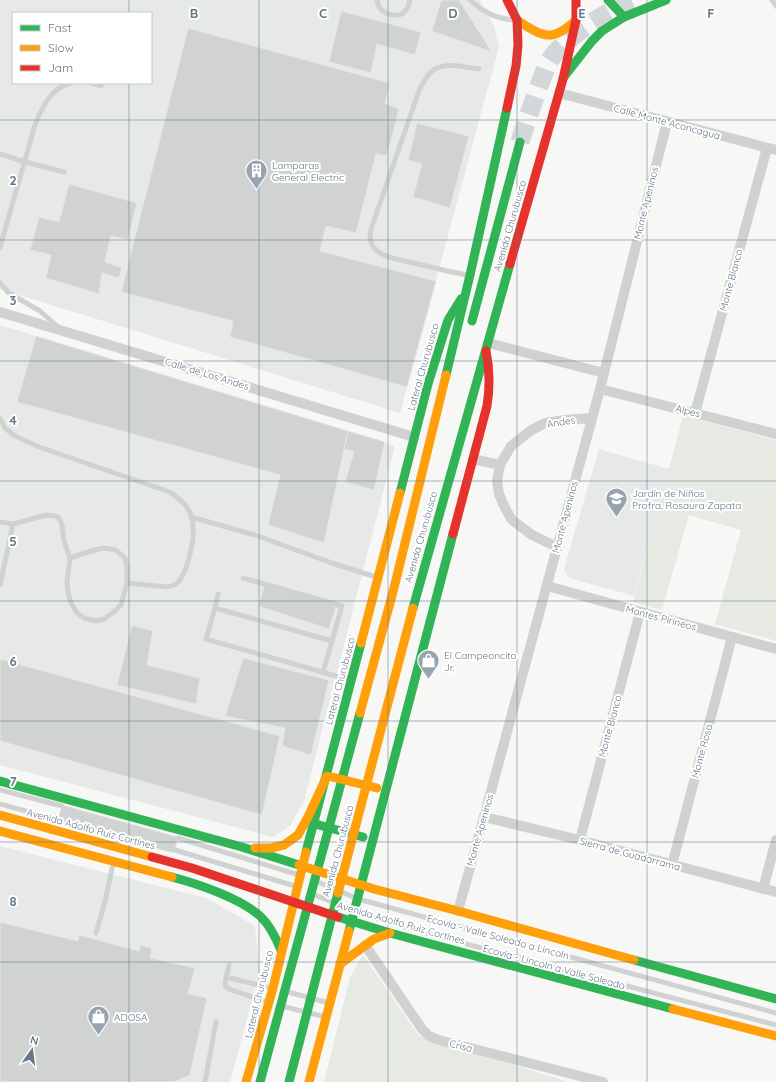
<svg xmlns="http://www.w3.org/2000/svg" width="776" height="1082" viewBox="0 0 776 1082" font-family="Quicksand,sans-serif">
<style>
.built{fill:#e7e9e8;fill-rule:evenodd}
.green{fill:#e6eae3}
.building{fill:#d1d3d3;stroke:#e6e6e5}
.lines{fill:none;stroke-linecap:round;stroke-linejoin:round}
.highway-tunnel{stroke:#d2d7da;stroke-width:19;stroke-dasharray:19 10;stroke-linecap:butt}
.lane{stroke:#d0d2d2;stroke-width:5}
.street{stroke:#d0d2d2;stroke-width:10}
.fast{stroke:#30b455;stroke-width:9}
.slow{stroke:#ff9f0a;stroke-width:9}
.jam{stroke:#e5322d;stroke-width:9}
.grid{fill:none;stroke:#647888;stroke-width:1;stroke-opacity:0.55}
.labels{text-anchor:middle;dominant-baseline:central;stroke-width:4;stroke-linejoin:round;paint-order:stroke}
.street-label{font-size:10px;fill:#647888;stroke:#fff}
.poi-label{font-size:10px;fill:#647888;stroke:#fff;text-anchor:start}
.grid-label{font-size:13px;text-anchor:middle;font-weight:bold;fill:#647888;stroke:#fff;stroke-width:4;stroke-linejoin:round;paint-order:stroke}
</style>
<rect width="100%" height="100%" fill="#f7f7f5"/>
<!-- built -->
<g class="built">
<path d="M0,0H480L494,26L499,47L400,413L0,289ZM13,13H151V83H13Z"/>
<path d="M0,325L395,446L304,801L290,826L273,837L0,765Z"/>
<path d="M599,449L669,469L634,596L569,578L564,569Z"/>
<path d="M0,846L206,898L255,926L260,971L230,1082H0Z"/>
</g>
<!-- green -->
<g class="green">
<path d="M683,416L776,440V641L715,624L741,530L689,515L662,610L633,602Z"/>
<path d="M363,955L419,1036L569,1082H324L350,977Z"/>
</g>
<!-- building -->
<g class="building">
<path d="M441,0H459L492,52L432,31Z"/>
<path d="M341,11L421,32L415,55L377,44L371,73L329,62Z"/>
<path d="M188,28L390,83L385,103L399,109L387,156L376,154L356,233L326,226L320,251L436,281L407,387L230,337L233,321L121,292Z"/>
<path d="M417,123L469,136L450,208L413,197L422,164L408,160Z"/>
<path d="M69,184L137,203L128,240L111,236L105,262L122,268L119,278L102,273L99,294L46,278L51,255L30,250L39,217L59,222Z"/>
<path d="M36,336L348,431L324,543L268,525L280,475L17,402Z"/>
<path d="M348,431L385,442L374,490L345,482L354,452L344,449Z"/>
<path d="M265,584L336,607L329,629L258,606Z"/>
<path d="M132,625L153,631L147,665L200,678L196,704L117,685Z"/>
<path d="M243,658L329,680L311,755L282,746L285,728L225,716Z"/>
<path d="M0,659L280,736L262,815L0,741Z"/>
<path d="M62,805L178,837L174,853L57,823Z"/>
<path d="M0,922L78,941L79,935L139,951L140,945L152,948L150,958L195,968L188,994L207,998L190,1075L174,1082H0Z"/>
</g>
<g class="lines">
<!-- highway-tunnel -->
<path class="highway-tunnel" d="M520,142C526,122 533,103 540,83C543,77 545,69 548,63C564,36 604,15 631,0"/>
<!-- lane -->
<g class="lane">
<path d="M377,0C377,1 378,5 379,6C382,14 395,17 402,14C406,12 409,5 410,0"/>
<path d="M470,0C483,12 495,18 512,20"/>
<path d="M772,0L776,6"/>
<path d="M91,83L101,86"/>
<path d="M0,154L25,162L64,172"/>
<path d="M0,247L35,125C42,107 51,88 71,83"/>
<path d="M467,275L447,271L388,257L377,251L372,245L370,238L371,229L420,88C423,83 426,78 429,74C441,60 463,67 479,69"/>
<path d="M0,283L9,293L40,311L58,327"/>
<path d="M0,418L5,428L15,436L39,447L170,492C176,497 185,502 188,509C191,514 193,521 193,526C195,538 187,574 178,582C175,586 171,586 167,587L127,583"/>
<path d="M191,517L255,535L332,563L376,577"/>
<path d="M0,522L13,524L46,515L55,516L59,518L62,525L64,541L70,558L67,582L68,592L71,603L77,613L84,618L96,621L104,619L115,611L121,605L127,583V567L125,558L116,550L104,548L95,550L70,558"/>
<path d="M243,578L342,606L323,672"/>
<path d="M0,585L13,524"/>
<path d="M218,594L215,608L332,641"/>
<path d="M215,608L206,639L336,676L351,679"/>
<path d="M0,790L62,806"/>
<path d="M0,804L58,820"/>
<path d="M178,838L299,875"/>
<path d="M175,850L295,886"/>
<path d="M318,882L358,899L776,1013"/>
<path d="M315,895L332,902"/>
<path d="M339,905L354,912L447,939L776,1025"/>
<path d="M96,933L105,902L113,864"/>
<path d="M229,965L225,982L226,987L229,989L267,1002"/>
<path d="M226,977L271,988"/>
<path d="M288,992L329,1003"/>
<path d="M285,1007L326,1017"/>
<path d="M205,1082L216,1022"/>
</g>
<!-- street -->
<g class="street">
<path d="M559,93L776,150"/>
<path d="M0,312L414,437"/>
<path d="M488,343L604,373"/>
<path d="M600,389L776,434"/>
<path d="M695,413L767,148"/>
<path d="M473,459L500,465"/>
<path d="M557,547L532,535L512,520L504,506L499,494L497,481L500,465L511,446L530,431L545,423L565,420L591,418"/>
<path d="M547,586L776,649"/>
<path d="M484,817L580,840L776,892"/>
<path d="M580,840L640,612"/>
<path d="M672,865L732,637"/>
<path d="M763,889L776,840"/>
<path d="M458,911L484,817L600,389L667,122"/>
<path d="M365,945L422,1029L429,1036L439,1040L603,1082"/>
</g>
<!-- fast -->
<g class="fast">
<path d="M608,0L624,17"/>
<path d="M563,78L592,41L602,31L624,17L666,0"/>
<path d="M472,321L520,142"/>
<path d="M446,375L470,275L507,108"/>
<path d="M400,493L428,384L448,320L461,299"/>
<path d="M413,608L510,264"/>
<path d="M0,781L242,847L299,865"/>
<path d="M319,825L363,837"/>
<path d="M306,852L361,643"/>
<path d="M172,877C198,884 240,898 260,916C270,925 276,938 281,950"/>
<path d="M338,917L390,933L673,1009"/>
<path d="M349,931L453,534"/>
<path d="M634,960L776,999"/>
<path d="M260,1082L360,713"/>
<path d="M289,1082L338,893"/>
</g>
<!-- slow -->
<g class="slow">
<path d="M517,20C543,37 551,43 576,20"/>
<path d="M361,643L400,493"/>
<path d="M360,713L393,592L446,375"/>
<path d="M332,777L377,788"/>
<path d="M0,815L152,857"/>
<path d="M0,831L172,877"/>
<path d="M255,848H271L284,845L298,835L308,817L327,776"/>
<path d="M299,865L374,889L458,911L634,960"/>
<path d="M338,893L413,608"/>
<path d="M340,964L374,939L390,933"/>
<path d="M673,1009L776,1036"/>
<path d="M246,1082L273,988L306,852"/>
<path d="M309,1082L349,931"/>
</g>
<!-- jam -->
<g class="jam">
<path d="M507,108L516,66L518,45L517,20L507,0"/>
<path d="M510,264L563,79L576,20V0"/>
<path d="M453,534L487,406C490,387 490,370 486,351"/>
<path d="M152,857L192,868L338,917"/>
</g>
</g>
<!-- grid -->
<path class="grid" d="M129,0V13M259,0V1082M388,0V1082M517,0V1082M647,0V1082M129,83V1082M0,120H776M0,240H776M0,361H776M0,481H776M0,601H776M0,721H776M0,842H776M0,962H776"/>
<!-- icons -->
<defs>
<symbol id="building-pin" viewBox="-11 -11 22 30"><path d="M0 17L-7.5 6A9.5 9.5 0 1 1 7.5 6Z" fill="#97a4ae" stroke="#fff"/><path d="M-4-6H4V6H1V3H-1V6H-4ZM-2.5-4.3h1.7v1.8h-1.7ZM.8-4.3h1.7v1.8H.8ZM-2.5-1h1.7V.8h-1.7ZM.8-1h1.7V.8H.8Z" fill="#fff"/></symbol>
<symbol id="school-pin" viewBox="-11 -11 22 30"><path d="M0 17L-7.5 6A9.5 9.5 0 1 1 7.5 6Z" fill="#97a4ae" stroke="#fff"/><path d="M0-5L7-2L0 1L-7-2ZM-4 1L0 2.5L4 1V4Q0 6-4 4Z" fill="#fff"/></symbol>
<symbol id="shop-pin" viewBox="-11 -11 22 30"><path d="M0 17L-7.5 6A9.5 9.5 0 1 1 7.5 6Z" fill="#97a4ae" stroke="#fff"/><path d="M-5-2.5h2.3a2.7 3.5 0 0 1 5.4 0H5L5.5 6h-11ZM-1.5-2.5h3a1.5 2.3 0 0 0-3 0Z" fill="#fff"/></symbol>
</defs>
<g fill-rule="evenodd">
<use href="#building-pin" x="244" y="158" width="25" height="34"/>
<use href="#school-pin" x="604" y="486" width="25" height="34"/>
<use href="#shop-pin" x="416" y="648" width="25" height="34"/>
<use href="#shop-pin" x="86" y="1004" width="25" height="34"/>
</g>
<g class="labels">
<!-- street labels -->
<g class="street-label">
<text transform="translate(667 122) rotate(15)">Calle Monte Aconcagua</text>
<text transform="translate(646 203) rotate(-76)">Monte Apeninos</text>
<text transform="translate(510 226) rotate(-74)">Avenida Churubusco</text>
<text transform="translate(731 280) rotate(-75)">Monte Blanco</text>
<text transform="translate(423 367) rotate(-74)">Lateral Churubusco</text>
<text transform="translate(207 374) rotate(17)">Calle de Los Andes</text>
<text transform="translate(688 411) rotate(14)">Alpes</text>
<text transform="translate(561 422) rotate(-9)">Andes</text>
<text transform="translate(565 517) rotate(-75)">Monte Apeninos</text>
<text transform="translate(421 537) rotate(-74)">Avenida Churubusco</text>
<text transform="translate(661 618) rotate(15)">Montes Pirineos</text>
<text transform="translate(340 681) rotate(-75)">Lateral Churubusco</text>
<text transform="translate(610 726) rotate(-75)">Monte Blanco</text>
<text transform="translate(702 751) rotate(-75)">Monte Rosa</text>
<text transform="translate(91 829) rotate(15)">Avenida Adolfo Ruiz Cortínes</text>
<text transform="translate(480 830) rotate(-74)">Monte Apeninos</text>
<text transform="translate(338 851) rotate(-75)">Avenida Churubusco</text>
<text transform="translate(630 854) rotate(15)">Sierra de Guadarrama</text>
<text transform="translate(401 923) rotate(16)">Avenida Adolfo Ruiz Cortínes</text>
<text transform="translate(498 937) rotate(15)">Ecovía - Valle Soleado a Lincoln</text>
<text transform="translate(554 967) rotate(15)">Ecovía - Lincoln a Valle Soleado</text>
<text transform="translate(259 994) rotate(-76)">Lateral Churubusco</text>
<text transform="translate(461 1046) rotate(14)">Crisa</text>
</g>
<!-- poi labels -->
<g class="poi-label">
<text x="272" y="165">Lamparas<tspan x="272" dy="12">General Electric</tspan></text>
<text x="632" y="493">Jardín de Niños<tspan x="632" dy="12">Profra. Rosaura Zapata</tspan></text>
<text x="444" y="655">El Campeoncito<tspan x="444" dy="12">Jr.</tspan></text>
<text x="114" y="1017">ADOSA</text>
</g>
</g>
<g class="grid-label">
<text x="194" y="18">B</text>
<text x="323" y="18">C</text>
<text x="453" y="18">D</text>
<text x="582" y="18">E</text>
<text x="711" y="18">F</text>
<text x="13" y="185">2</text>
<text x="13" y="305">3</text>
<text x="13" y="425">4</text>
<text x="13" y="546">5</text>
<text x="13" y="666">6</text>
<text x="13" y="786">7</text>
<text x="13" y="906">8</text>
</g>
<!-- legend -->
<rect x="12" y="12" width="140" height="72" fill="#ffffff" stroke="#c1c9cf"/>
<rect x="20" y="25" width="20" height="6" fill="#30b455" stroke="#c1c9cf"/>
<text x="48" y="32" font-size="12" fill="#647888">Fast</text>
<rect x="20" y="45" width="20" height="6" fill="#ff9f0a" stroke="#c1c9cf"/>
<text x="48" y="52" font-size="12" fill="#647888">Slow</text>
<rect x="20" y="65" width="20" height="6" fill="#e5322d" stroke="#c1c9cf"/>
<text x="48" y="72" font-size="12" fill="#647888">Jam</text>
<!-- north arrow -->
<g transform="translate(32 1050) rotate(14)" stroke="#ffffff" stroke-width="3" paint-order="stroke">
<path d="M0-3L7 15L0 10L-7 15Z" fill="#647888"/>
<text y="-6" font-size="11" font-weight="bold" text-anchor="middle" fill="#647888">N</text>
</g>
</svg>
